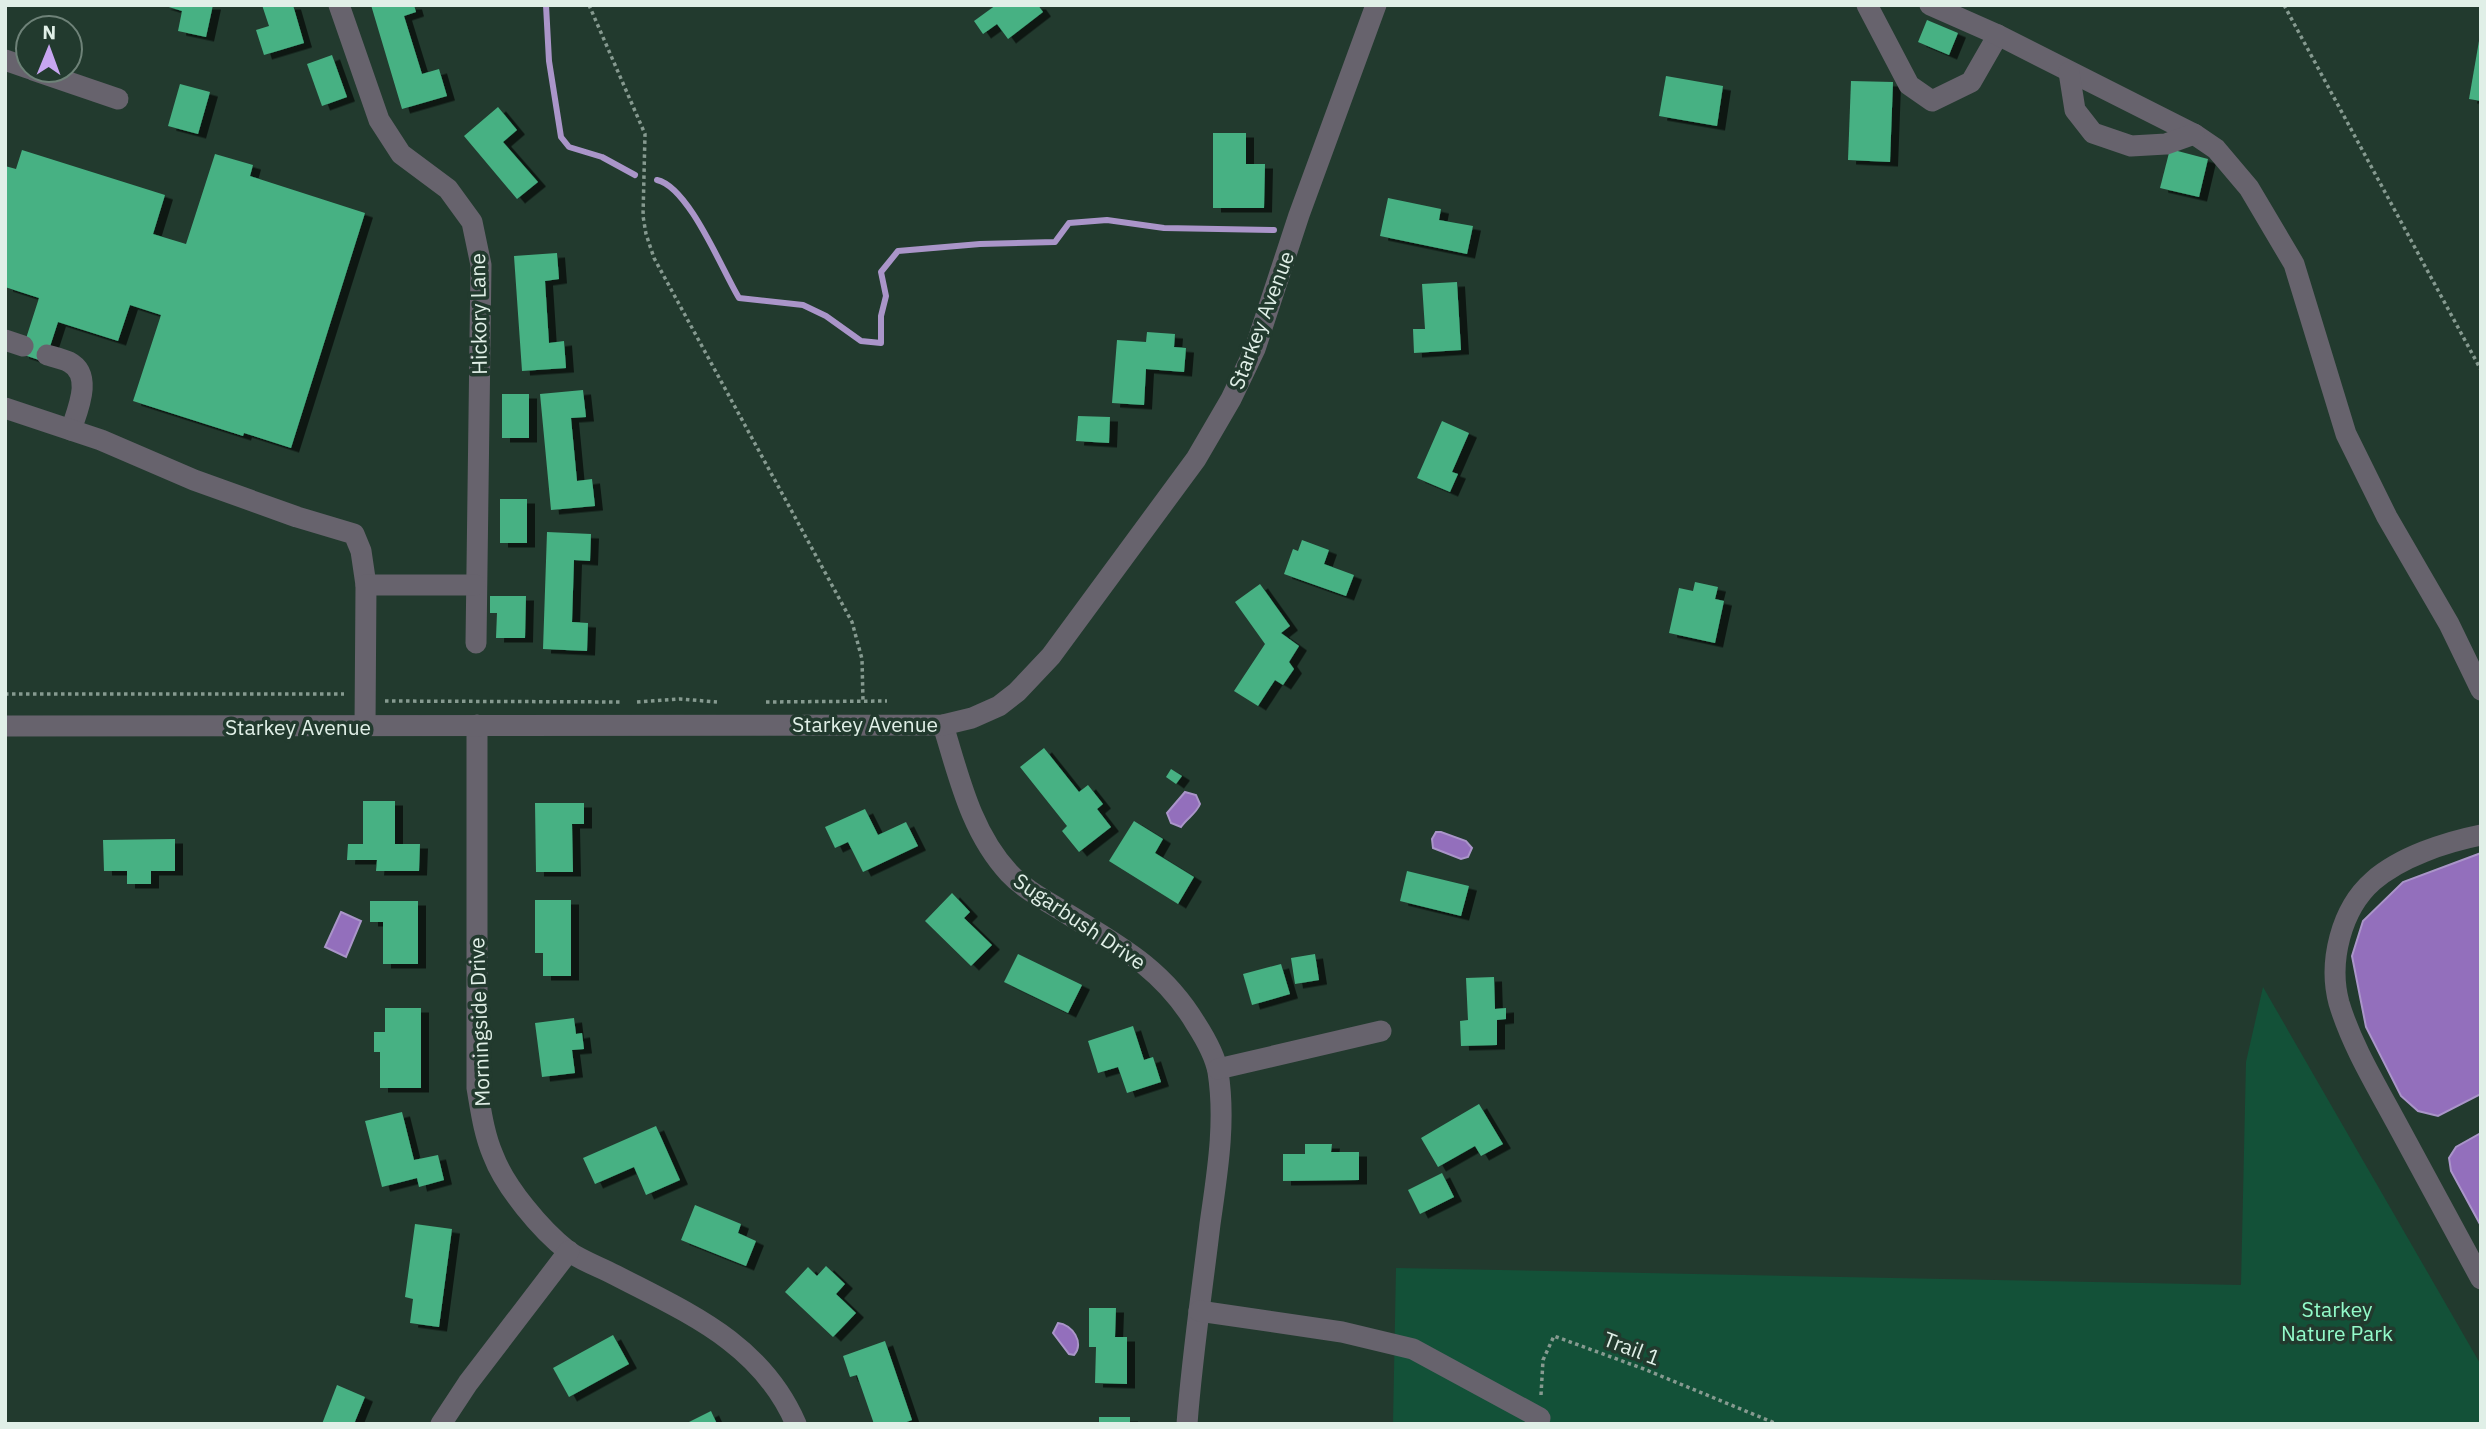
<svg xmlns="http://www.w3.org/2000/svg" width="2486" height="1429" viewBox="0 0 2486 1429" font-family="'IBM Plex Sans',sans-serif">
<style>
.green{fill:#135138}
.water{fill:#936fbc;stroke:#aa95c9;stroke-width:2}
.lines{fill:none;stroke-linecap:round;stroke-linejoin:round}
.stream{stroke:#aa95c9;stroke-width:6}
.building{fill:#47b183;filter:url(#shadow)}
.path{stroke:#869a90;stroke-width:3.5;stroke-dasharray:3.5 3.5;stroke-linecap:butt}
.minor{stroke:#67636d;stroke-width:21}
.labels{text-anchor:middle;dominant-baseline:central;stroke-width:7;stroke-linejoin:round;paint-order:stroke}
.street-label{font-size:21px;fill:#e0efe7;stroke:#223a2e}
.park-label{font-size:21px;fill:#93fbca;stroke:#223a2e}
</style>
<defs>
<filter id="shadow"><feDropShadow dx="8" dy="4.5" stdDeviation="0" flood-color="#0009"/></filter>
</defs>
<rect width="100%" height="100%" fill="#223a2e"/>
<!-- green -->
<path class="green" d="M2263,987L2481,1365V1424H1393L1396,1268L2241,1285L2246,1062Z"/>
<!-- water -->
<g class="water">
<path d="M1185,792L1196,795L1200,804C1196,814 1187,818 1181,827L1171,823L1167,813Z"/>
<path d="M1436,832H1441L1466,841L1472,848L1468,857L1461,859L1433,848L1432,839Z"/>
<path d="M2481,853V1094L2438,1116L2418,1111L2401,1096L2366,1027L2352,956L2363,921L2403,882Z"/>
<path d="M341,912L361,921L346,957L325,947Z"/>
<path d="M2481,1133V1226L2451,1171L2449,1158L2456,1147Z"/>
<path d="M1058,1323C1072,1324 1085,1343 1074,1355L1069,1354L1053,1333Z"/>
</g>
<g class="lines">
<!-- stream -->
<g class="stream">
<path d="M546,5L549,61L561,137L569,147L602,157L635,175"/>
<path d="M657,180C689,187 722,270 739,298L803,305L826,316L861,341L881,343V316L886,296L881,272L898,251L980,244L1055,242L1069,223L1107,220L1164,228L1274,230"/>
</g>
</g>
<!-- building -->
<g class="building">
<path d="M162,5H213L206,37L178,31L182,11Z"/>
<path d="M262,5H293L304,43L264,55L256,30L269,26Z"/>
<path d="M371,5H414L416,12L404,16L422,74L439,69L447,96L402,109Z"/>
<path d="M996,5H1038L1043,12L1008,39L997,24L983,34L974,21Z"/>
<path d="M1927,20L1958,33L1949,55L1918,42Z"/>
<path d="M2479,41H2481V101L2469,99Z"/>
<path d="M332,55L347,97L322,106L307,64Z"/>
<path d="M1666,76L1723,86L1717,126L1659,116Z"/>
<path d="M1851,81L1893,82L1890,162L1848,160Z"/>
<path d="M180,84L210,92L198,134L168,126Z"/>
<path d="M498,107L517,130L503,142L538,182L517,199L464,136Z"/>
<path d="M1213,133H1246V164H1265L1264,208H1213Z"/>
<path d="M2170,149L2208,159L2199,197L2160,188Z"/>
<path d="M22,150L165,195L153,234L186,244L215,154L253,165L250,176L365,213L291,448L244,433L243,436L133,401L161,315L130,305L118,341L58,322L45,362L21,354L39,298L5,287V166L16,169Z"/>
<path d="M1388,198L1441,209L1439,220L1473,226L1467,254L1380,236Z"/>
<path d="M557,253L559,279L545,281L549,343L564,341L566,368L522,371L514,256Z"/>
<path d="M1457,282L1461,350L1414,353L1413,329H1425L1422,284Z"/>
<path d="M1147,332L1175,334L1174,347L1186,348L1184,372L1146,369L1144,405L1112,403L1117,340L1146,342Z"/>
<path d="M583,390L586,417L571,418L577,481L592,479L595,506L551,510L540,394Z"/>
<rect x="502" y="394" width="27" height="44"/>
<path d="M1078,416L1110,417L1109,443L1076,441Z"/>
<path d="M1442,421L1469,433L1452,472L1458,474L1450,492L1417,478Z"/>
<rect x="500" y="499" width="27" height="44"/>
<path d="M547,532L591,534L590,561L574,560L572,622L588,623L587,651L543,649Z"/>
<path d="M1302,540L1329,550L1324,564L1354,575L1346,596L1284,574L1293,549L1298,551Z"/>
<path d="M1695,582L1718,587L1715,599L1724,601L1715,643L1669,633L1679,588L1693,591Z"/>
<path d="M1260,584L1290,626L1281,633L1299,646L1289,662L1294,669L1283,685L1275,680L1258,706L1234,691L1265,644L1235,602Z"/>
<path d="M490,596H526L525,638H496L497,613H490Z"/>
<path d="M1044,748L1079,792L1088,785L1103,804L1097,809L1111,827L1079,852L1062,831L1067,826L1020,767Z"/>
<path d="M1171,769L1182,776L1176,784L1166,777Z"/>
<path d="M363,801H395V844H420L419,871H376L377,860H347L348,844H363Z"/>
<path d="M535,803H584V824H572L573,872H536Z"/>
<path d="M865,809L878,835L906,822L918,846L863,872L848,842L835,848L825,827Z"/>
<path d="M1134,821L1163,839L1155,853L1194,877L1178,904L1109,861Z"/>
<path d="M175,839V871H151V884H127V871H104L103,840Z"/>
<path d="M1407,871L1469,886L1461,916L1400,901Z"/>
<path d="M952,893L970,912L964,918L992,945L971,966L925,921Z"/>
<path d="M535,900H571V976H543V953H535Z"/>
<path d="M370,901H418V964H383V922H370Z"/>
<path d="M1018,954L1082,985L1068,1013L1004,982Z"/>
<path d="M1315,954L1319,980L1295,984L1291,958Z"/>
<path d="M1281,964L1290,994L1252,1005L1243,974Z"/>
<path d="M1494,977L1495,1009L1506,1008V1019L1497,1020V1045L1461,1046L1460,1021L1468,1020L1466,978Z"/>
<path d="M385,1008H421V1088H380V1052H374V1032H385Z"/>
<path d="M574,1018L576,1034L582,1033L584,1049L572,1050L575,1073L542,1077L535,1023Z"/>
<path d="M1133,1026L1144,1060L1153,1057L1161,1082L1127,1093L1118,1067L1098,1073L1088,1041Z"/>
<path d="M1479,1104L1503,1144L1481,1156L1475,1146L1438,1167L1421,1138Z"/>
<path d="M402,1112L414,1160L438,1155L444,1180L419,1187L417,1178L382,1187L365,1121Z"/>
<path d="M656,1126L680,1180L646,1195L634,1167L595,1184L583,1158Z"/>
<path d="M1305,1144H1332L1331,1152H1359V1180L1283,1181V1154H1305Z"/>
<path d="M1442,1173L1454,1197L1420,1214L1408,1190Z"/>
<path d="M695,1205L741,1224L738,1233L756,1241L746,1266L681,1240Z"/>
<path d="M415,1224L452,1229L439,1327L410,1323L413,1299L405,1297Z"/>
<path d="M826,1266L845,1284L836,1294L856,1313L833,1337L785,1292L808,1267L817,1276Z"/>
<path d="M1089,1308H1116L1115,1337H1127V1384L1095,1383L1096,1347H1089Z"/>
<path d="M613,1335L629,1364L569,1397L553,1368Z"/>
<path d="M885,1341L912,1420L901,1424H874L857,1375L850,1377L843,1356Z"/>
<path d="M337,1385L365,1397L354,1424H322Z"/>
<path d="M711,1411L717,1424H685Z"/>
<rect x="1099" y="1417" width="31" height="7"/>
</g>
<g class="lines">
<!-- path -->
<g class="path">
<path d="M589,5L645,134L643,216L646,234L654,258L852,622L862,659L863,702"/>
<path d="M2284,5L2481,370"/>
<path d="M5,694H344"/>
<path d="M385,701L622,702"/>
<path d="M637,702L680,699L717,702"/>
<path d="M766,702L887,701"/>
<path d="M1541,1395L1543,1360L1554,1336L1644,1369L1777,1424"/>
</g>
<!-- minor -->
<g class="minor">
<path d="M339,5L379,120L401,154L448,189L472,222L481,265L476,643"/>
<path d="M1867,5L1909,85L1932,101L1971,82L1998,35"/>
<path d="M1930,5L1998,35L2194,134L2216,149L2249,188L2294,264L2346,434L2387,517L2449,624L2481,690"/>
<path d="M5,60L28,68"/>
<path d="M33,70L118,99"/>
<path d="M2069,72L2075,110L2093,133L2131,146L2166,144L2194,134"/>
<path d="M5,340L23,346"/>
<path d="M47,355C54,357 63,359 69,362C94,375 77,411 71,430"/>
<path d="M5,408L101,440L194,480L297,517L354,534L361,551L366,585"/>
<path d="M477,725V1088C481,1111 484,1134 493,1155C505,1187 541,1230 568,1251C582,1261 600,1267 615,1275C688,1313 761,1343 796,1424"/>
<path d="M943,725C959,777 971,832 1009,873C1023,888 1043,899 1061,910C1116,944 1162,967 1196,1024C1205,1038 1215,1055 1218,1072C1226,1123 1217,1174 1210,1224C1202,1291 1192,1357 1187,1424"/>
<path d="M5,726L943,725L972,718L999,706L1017,692L1051,656L1196,459L1231,399L1255,349L1299,215L1376,5"/>
<path d="M365,727L366,585H475"/>
<path d="M2481,835C2446,842 2400,857 2373,881C2341,909 2328,962 2339,1003C2352,1046 2376,1085 2397,1124C2425,1176 2453,1227 2481,1279"/>
<path d="M1218,1069L1381,1031"/>
<path d="M1199,1311L1342,1332L1413,1349L1540,1418"/>
<path d="M441,1424L468,1383L569,1251"/>
</g>
</g>
<g class="labels">
<!-- street labels -->
<g class="street-label">
<text transform="translate(478 314) rotate(-91)">Hickory Lane</text>
<text transform="translate(1261 320) rotate(-69)">Starkey Avenue</text>
<text x="865" y="724">Starkey Avenue</text>
<text x="298" y="727">Starkey Avenue</text>
<text transform="translate(1080 921) rotate(34)">Sugarbush Drive</text>
<text transform="translate(479 1022) rotate(-92)">Morningside Drive</text>
<text transform="translate(1632 1348) rotate(21)">Trail 1</text>
</g>
<!-- park labels -->
<g class="park-label">
<text x="2337" y="1309">Starkey<tspan x="2337" dy="24">Nature Park</tspan></text>
</g>
</g>
<!-- border -->
<rect width="2486" height="1429" fill="none" stroke="#e0efe7" stroke-width="14"/>
<!-- north arrow -->
<g transform="translate(49 49) rotate(1)"><circle r="33" fill="#223a2e" stroke="#6e8278" stroke-width="2"/>
<path d="M0-5L12 26L0 18L-12 26Z" fill="#c7a6f0"/>
<text y="-10" font-size="19" font-weight="bold" text-anchor="middle" fill="#e0efe7">N</text>
</g>
</svg>
